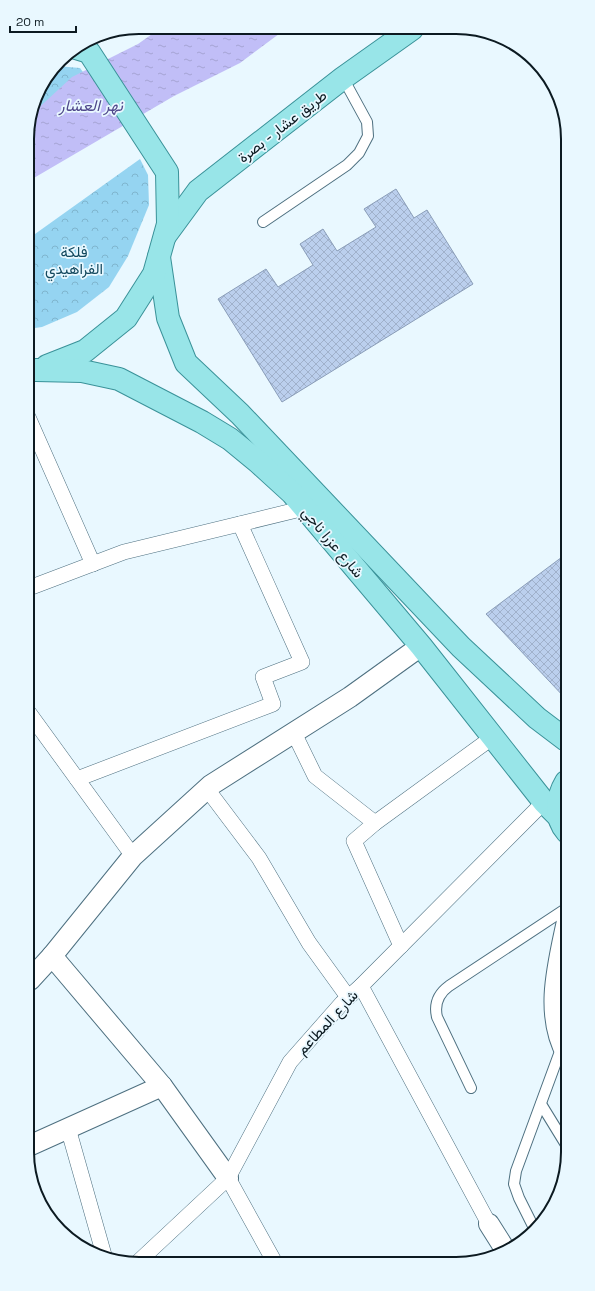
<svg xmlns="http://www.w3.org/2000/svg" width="595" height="1291" viewBox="0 0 595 1291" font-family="'Space Grotesk',Vazirmatn,sans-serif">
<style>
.park{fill:url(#park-crowns)}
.water{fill:url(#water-ripples)}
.building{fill:url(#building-cross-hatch);stroke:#8a9db8}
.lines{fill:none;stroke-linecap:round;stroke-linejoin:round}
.service-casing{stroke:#4e7080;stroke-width:12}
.pedestrian-casing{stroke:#4e7080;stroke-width:16}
.minor-casing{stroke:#4e7080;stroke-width:22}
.primary-casing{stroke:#3a9299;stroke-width:24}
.service{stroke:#fff;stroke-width:10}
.pedestrian{stroke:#fff;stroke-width:15}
.minor{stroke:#fff;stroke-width:20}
.primary{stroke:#98e5e8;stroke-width:22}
.labels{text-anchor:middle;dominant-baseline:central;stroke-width:3.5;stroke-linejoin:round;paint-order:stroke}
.street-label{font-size:15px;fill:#0c1a21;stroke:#e9f8ff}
.park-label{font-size:15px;fill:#12485e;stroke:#e9f8ff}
.water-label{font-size:16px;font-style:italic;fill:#4f478b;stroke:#e9f8ff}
.rim{fill:none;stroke:#0c1a21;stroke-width:2}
</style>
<defs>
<pattern id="park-crowns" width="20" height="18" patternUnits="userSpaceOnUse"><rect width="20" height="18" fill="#95d4f1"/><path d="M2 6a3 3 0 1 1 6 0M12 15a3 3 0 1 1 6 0" fill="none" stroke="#7fb5ce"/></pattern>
<pattern id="water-ripples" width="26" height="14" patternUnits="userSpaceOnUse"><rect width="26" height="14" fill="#c1bef7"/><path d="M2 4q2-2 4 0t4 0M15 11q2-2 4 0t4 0" fill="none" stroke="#a5a3d3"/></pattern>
<pattern id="building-cross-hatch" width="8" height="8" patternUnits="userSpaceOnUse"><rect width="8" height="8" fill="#bbcfed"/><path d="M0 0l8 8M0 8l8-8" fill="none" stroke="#a0b1cb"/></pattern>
</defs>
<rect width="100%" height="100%" fill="#e9f8ff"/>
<!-- park -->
<g class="park">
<path d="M57,66L80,68L88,79L32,113L39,89Z"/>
<path d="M140,159L148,175L149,205L128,256L109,287L77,312L42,327L28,329V239Z"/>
</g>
<!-- water -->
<path class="water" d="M162,27L287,28L240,63L174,96L27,182V132L32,114L72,77L138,44Z"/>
<!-- building -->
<g class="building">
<path d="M396,189L414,218L427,210L473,284L282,402L218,299L266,269L278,287L313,265L300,244L323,229L337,251L376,227L364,209Z"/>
<path d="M566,554V699L486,614Z"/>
</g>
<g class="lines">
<defs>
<g id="service">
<path d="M263,222L347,165L359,153L368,136L367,122L343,78"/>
<path d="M471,1088L437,1017C434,1004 438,994 449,986L567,908"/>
<path d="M541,1104L568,1148"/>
<path d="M535,1230L519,1198L514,1184L516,1171L562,1046"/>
</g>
<g id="pedestrian">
<path d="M28,417L93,564"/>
<path d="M29,588L124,552L305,508"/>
<path d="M29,713L133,856"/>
<path d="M294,733L315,776L375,823L354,841L401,946"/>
<path d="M77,779L273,704L263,677L302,662L240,524"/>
<path d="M207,789L259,858L309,943L348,997"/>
<path d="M375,823L493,737"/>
<path d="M361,986L489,1224"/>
<path d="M68,1128L104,1255"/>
<path d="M228,1178L274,1261"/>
<path d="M138,1262L228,1178L290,1062L342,1003L361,986L544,802"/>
</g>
<g id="minor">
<path d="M567,921C558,964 544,1014 567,1055"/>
<path d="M52,956L162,1086L228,1178"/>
<path d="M30,980L52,956L133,856L211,785L350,697L421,646"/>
<path d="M31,1145L162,1086"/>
<path d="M489,1224L506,1251"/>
</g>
<g id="primary">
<path d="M165,236L198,191L343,78L412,29"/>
<path d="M159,257L168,318L186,363L240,414L461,647L537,718L566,740"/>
<path d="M47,366L85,351L126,318L154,274L168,224L167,172L89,52L76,48"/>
<path d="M36,370L82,371L119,379L202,422L230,439L258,462L292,493L421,646L544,802L559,817"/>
<path d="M566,782C557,797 554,817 567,832"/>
</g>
</defs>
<!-- service casing -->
<use href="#service" class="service-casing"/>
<!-- pedestrian casing -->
<use href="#pedestrian" class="pedestrian-casing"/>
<!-- minor casing -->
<use href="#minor" class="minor-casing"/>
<!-- primary casing -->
<use href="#primary" class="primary-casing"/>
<!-- service -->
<use href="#service" class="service"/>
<!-- pedestrian -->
<use href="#pedestrian" class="pedestrian"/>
<!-- minor -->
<use href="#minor" class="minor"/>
<!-- primary -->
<use href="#primary" class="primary"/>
</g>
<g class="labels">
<!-- street labels -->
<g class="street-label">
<text transform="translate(282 126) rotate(-38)">طريق عشار - بصرة</text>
<text transform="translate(333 542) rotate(50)">شارع عزرا ناجي</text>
<text transform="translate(327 1022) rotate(-47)">شارع المطاعم</text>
</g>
<!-- park labels -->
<g class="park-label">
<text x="74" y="251">فلكة<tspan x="74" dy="17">الفراهيدي</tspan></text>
</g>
<!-- water labels -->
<g class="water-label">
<text x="91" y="105">نهر العشار</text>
</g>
</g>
<!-- crop -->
<path d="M0 0H595V1291H0ZM139 34H456A105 105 0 0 1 561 139V1152A105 105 0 0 1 456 1257H139A105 105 0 0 1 34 1152V139A105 105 0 0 1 139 34Z" fill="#e9f8ff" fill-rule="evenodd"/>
<path class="rim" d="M139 34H456A105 105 0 0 1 561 139V1152A105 105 0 0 1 456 1257H139A105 105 0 0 1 34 1152V139A105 105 0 0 1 139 34Z"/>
<!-- scale -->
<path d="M10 26v6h66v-6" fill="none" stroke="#0c1a21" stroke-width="2"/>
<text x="16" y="26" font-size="12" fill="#0c1a21" stroke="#e9f8ff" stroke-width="3" paint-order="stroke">20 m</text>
</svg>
